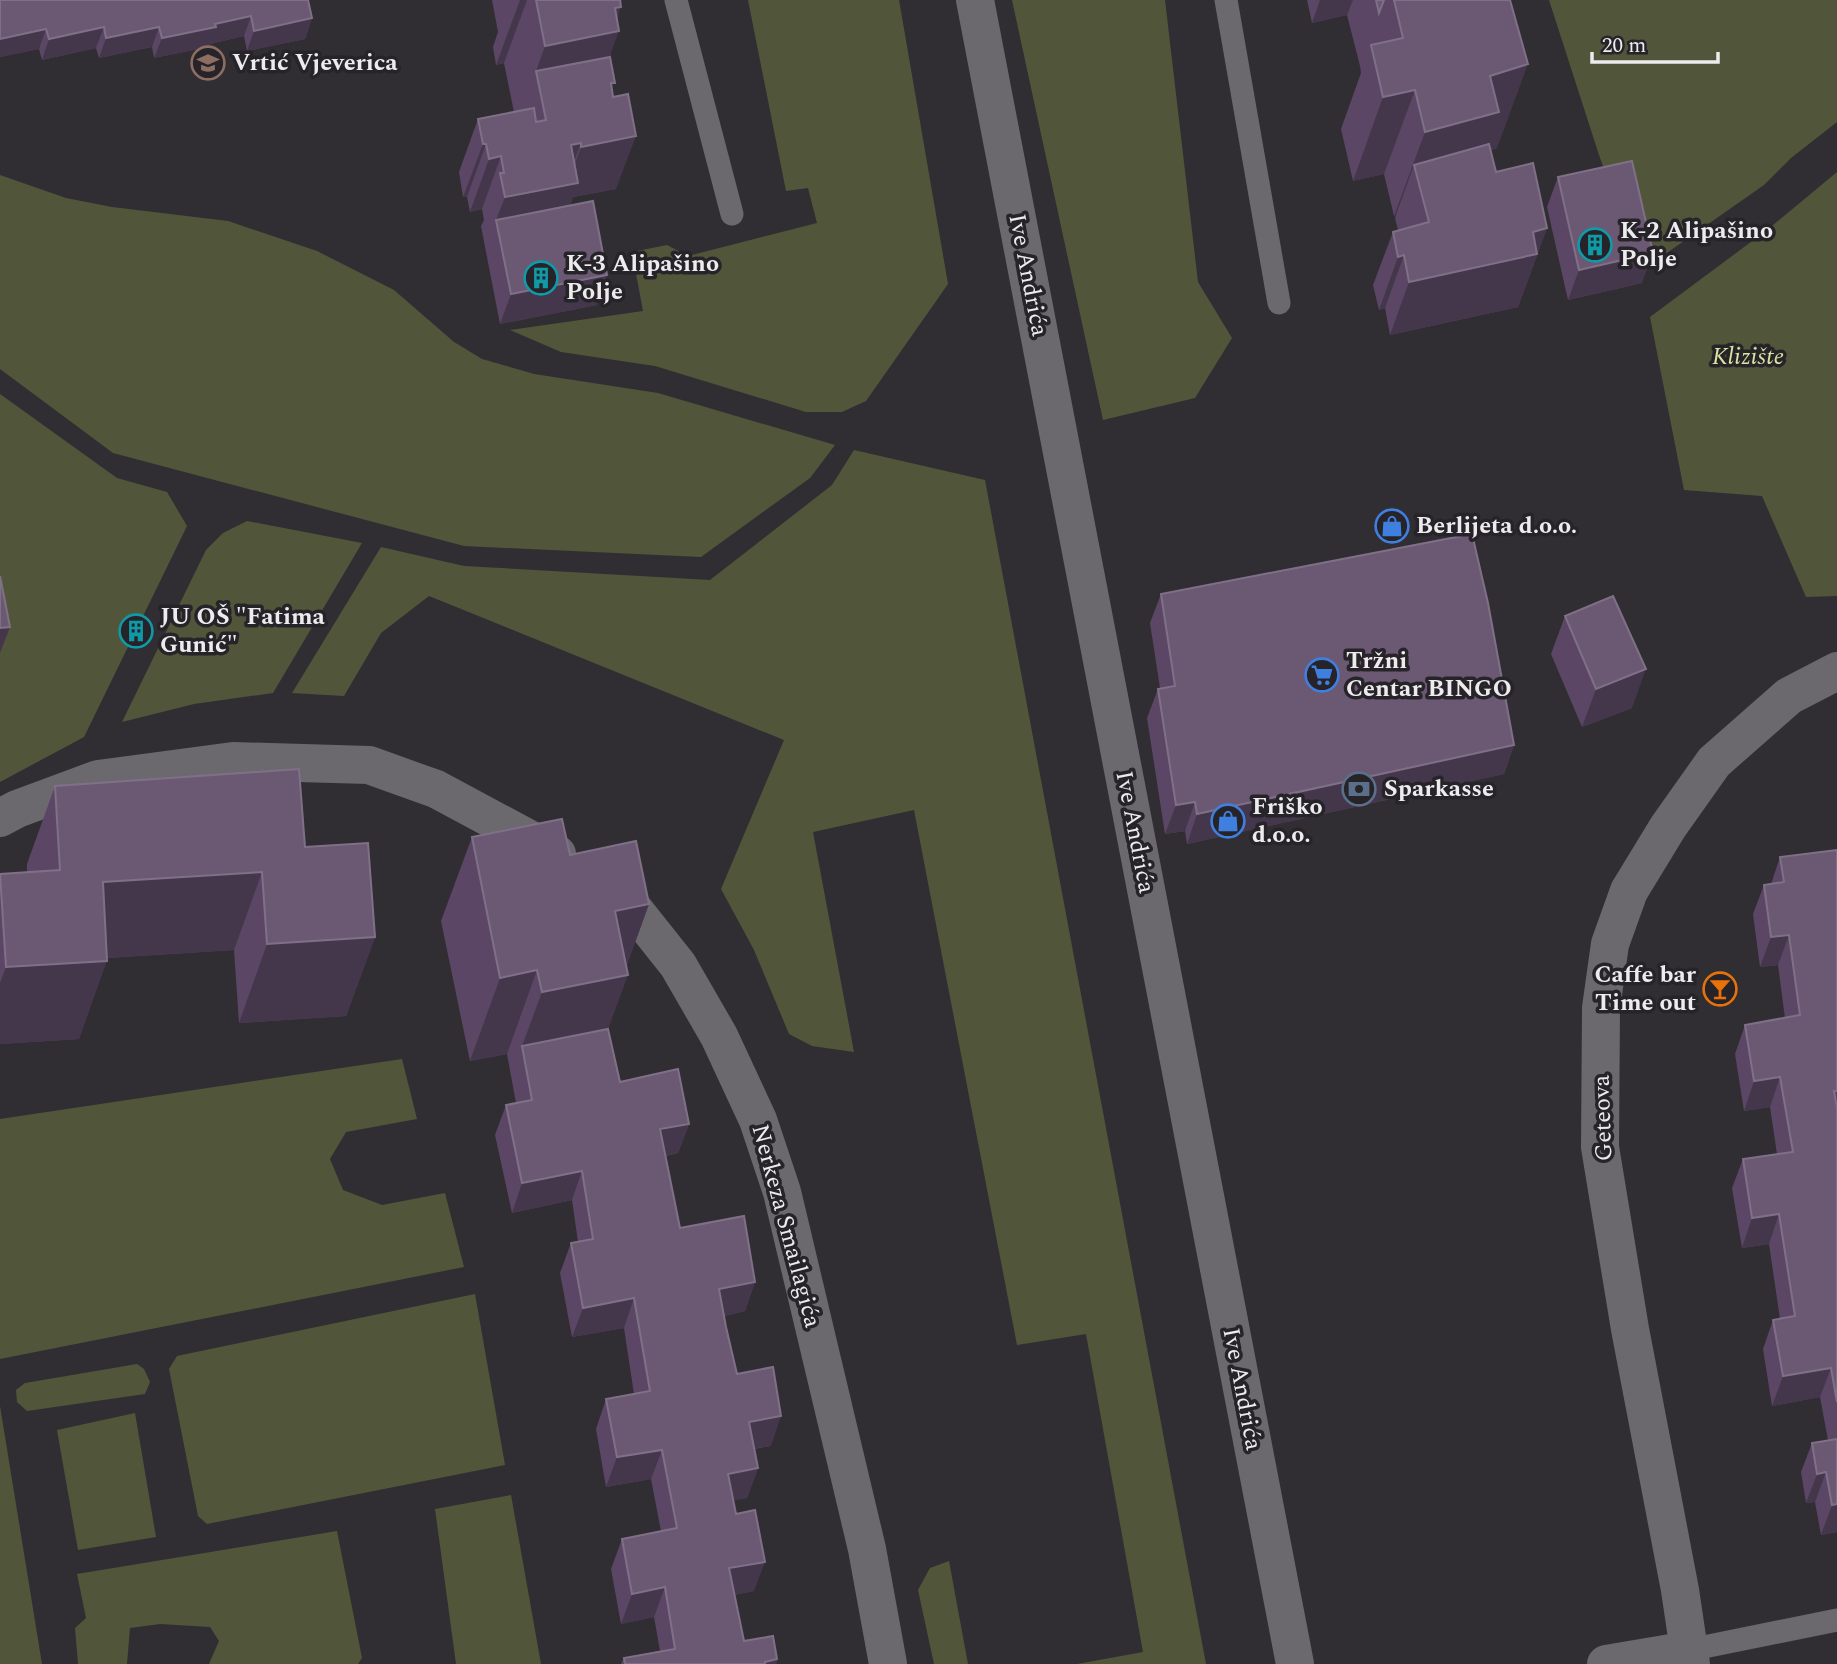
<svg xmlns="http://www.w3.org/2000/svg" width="1837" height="1664" viewBox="0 0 1837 1664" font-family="Spectral,serif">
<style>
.green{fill:#51563a}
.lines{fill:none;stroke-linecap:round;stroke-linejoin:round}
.lane{stroke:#6c696e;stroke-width:23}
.street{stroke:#6c696e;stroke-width:38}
.secondary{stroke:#6c696e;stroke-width:38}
.wall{fill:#5b4765}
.shaded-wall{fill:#44364b}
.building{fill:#6b5974;stroke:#7f7087;stroke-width:2}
.labels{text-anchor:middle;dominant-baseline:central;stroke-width:7;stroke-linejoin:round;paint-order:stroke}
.poi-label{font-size:24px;font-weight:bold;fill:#edebee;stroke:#272429;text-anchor:start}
.street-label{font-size:24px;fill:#edebee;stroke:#272429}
.park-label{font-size:24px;font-style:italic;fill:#d9e5a2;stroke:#272429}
</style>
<rect width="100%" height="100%" fill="#312e33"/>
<!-- green -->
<g class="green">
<path d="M748,0H899L948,284L866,401L842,412H806L655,366L561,352L510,330L643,311L632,252L667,245L688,256L817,223L808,188L786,191Z"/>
<path d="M1012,0H1165L1198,282L1232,338L1195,398L1103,420Z"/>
<path d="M1549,0H1837V122L1791,158L1764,185L1641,271L1599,155Z"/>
<path d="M1837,172V596L1806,597L1762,496L1684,490L1650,317L1767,230Z"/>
<path d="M0,175L66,198L112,207L228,221L317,251L394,290L454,342L482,359L534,374L658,393L835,445L810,478L701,557L464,546L113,453L0,369Z"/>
<path d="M0,394L117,478L167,492L187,526L84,737L0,782Z"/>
<path d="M854,450L985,480L1206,1664H1077L1143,1652L1086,1334L1017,1345L914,810L813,832L854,1052L812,1046L789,1034L754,950L721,889L784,740L429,596L381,633L344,696L292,693L381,547L464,566L710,580L832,485Z"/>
<path d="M247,521L362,543L273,693L194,704L122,722L206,550L223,533Z"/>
<path d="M402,1059L417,1119L346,1132L330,1159L343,1190L382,1205L445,1193L464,1267L0,1359V1119Z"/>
<path d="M475,1294L505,1465L207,1524L198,1516L169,1369L177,1356Z"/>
<path d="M137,1364L144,1369L150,1382L145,1394L27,1411L17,1402L16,1390L25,1383Z"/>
<path d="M0,1406L42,1664H0Z"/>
<path d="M135,1413L156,1537L78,1550L57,1430Z"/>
<path d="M511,1495L541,1664H456L435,1509Z"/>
<path d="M337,1531L362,1658L358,1664H209L219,1641L210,1627L160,1624L130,1628L127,1664H78L75,1628L86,1618L77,1574Z"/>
<path d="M949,1561L968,1664H934L918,1590L930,1568Z"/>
</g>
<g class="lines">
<!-- lane -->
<g class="lane">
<path d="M676,0L732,214"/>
<path d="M1226,0L1279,303"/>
<path d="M1689,1650L1837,1620"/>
</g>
<!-- street -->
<g class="street">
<path d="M0,818L17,809L98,779L233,761L369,765L436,789L557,854"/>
<path d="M610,883L616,887L678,965L719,1036L758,1120L782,1192L867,1549L888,1664"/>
<path d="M1606,1664L1689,1650"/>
<path d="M1691,1664L1680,1590L1630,1329L1600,1147L1601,1008L1610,944L1629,891L1668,827L1714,762L1789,696L1837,671"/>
</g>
<!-- secondary -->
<path class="secondary" d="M975,0L1295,1664"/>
</g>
<!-- wall -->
<g class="wall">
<path d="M0,0L312,18L305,39L247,51L244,36L210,44L208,47L154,58L152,47L99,58L96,48L42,60L39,49L0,57Z"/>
<path d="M492,0H622L617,19L610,57L616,189L573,197L570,206L597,305L500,324L481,226L484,220L482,209L470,212L467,197H463L459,172L478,119L514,112L504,63L496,65L493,47L498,32Z"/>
<path d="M1307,0H1510L1497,148L1491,150L1496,172L1547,228L1518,307L1390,335L1385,308L1379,310L1373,285L1393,232L1398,230L1395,218L1396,215L1394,216L1384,174L1353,181L1341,129L1361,73L1360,66L1347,15L1312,23Z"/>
<path d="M1558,177L1642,283L1568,300L1547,207Z"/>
<path d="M1161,594L1514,745L1504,774L1187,844L1185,831L1165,834L1147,718L1158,689L1160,688L1150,623Z"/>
<path d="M1565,616L1632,708L1582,727L1551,654Z"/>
<path d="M55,786L305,847L375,937L346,1016L239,1023L234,950L107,958L79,1039L0,1044V874L27,872V864Z"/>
<path d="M472,837L570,855L649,904L626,967L608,1029L620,1082L689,1124L678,1153L666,1156L680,1228L755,1282L745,1311L724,1316L737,1374L771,1446L754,1449L758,1468L747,1498L733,1500L754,1591L734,1595L744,1641L777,1659L776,1664H621L624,1658L660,1651L654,1617L621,1624L611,1569L622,1539L661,1531L651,1479L606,1487L596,1429L606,1399L634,1394L624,1328L572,1337L560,1273L571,1243L578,1242L572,1200L512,1213L495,1135L506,1105L516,1103L507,1054L470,1061L441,921Z"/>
<path d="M1837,850V1532L1821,1535L1815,1502L1806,1503L1801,1472L1812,1443L1828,1440L1820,1397L1772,1406L1763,1349L1773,1320L1780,1319L1769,1244L1742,1248L1732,1188L1743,1159L1777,1154L1770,1107L1744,1111L1735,1054L1745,1025L1785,1018L1778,965L1760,967L1753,914L1764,885L1771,884L1780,857Z"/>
</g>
<!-- shaded-wall -->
<g class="shaded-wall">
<path d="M520,0H527L504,63L496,65Z"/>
<path d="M613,0H622L619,7H621L611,33L619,31L590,110L536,71L545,46Z"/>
<path d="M1320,0H1353L1347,15L1312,23Z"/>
<path d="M251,16L244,36L210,44L208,47L154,58L162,38L215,24Z"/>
<path d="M312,18L305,39L247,51L254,31Z"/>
<path d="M104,27L96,48L42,60L49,39Z"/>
<path d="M159,27L152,47L99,58L106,38Z"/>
<path d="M46,29L39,49L0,57V39Z"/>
<path d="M1528,64L1497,148L1485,152L1414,165L1396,215L1394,216L1425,132L1490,76Z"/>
<path d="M1415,90L1384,174L1353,181L1383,97Z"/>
<path d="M636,136L616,189L573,197L559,236L496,220L505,197L571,145L581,143L565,186L567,185L581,147Z"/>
<path d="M483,144H486L467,197H463Z"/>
<path d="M501,156L482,209L470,212L489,159Z"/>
<path d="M1547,228L1518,307L1390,335L1409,282L1533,232Z"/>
<path d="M1653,253L1642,283L1568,300L1579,270Z"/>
<path d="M1404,255L1385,308L1379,310L1398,257Z"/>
<path d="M607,275L597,305L500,324L511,294Z"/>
<path d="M10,627L0,653V628Z"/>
<path d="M1646,669L1632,708L1582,727L1596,689Z"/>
<path d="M1514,745L1504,774L1187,844L1197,814Z"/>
<path d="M1195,802L1185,831L1165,834L1176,805Z"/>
<path d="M262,872L234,950L74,960L103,882Z"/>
<path d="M649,904L623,976L628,975L597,1059L522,1046L511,1076L542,992L615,911Z"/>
<path d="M1789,935L1778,965L1760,967L1771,937Z"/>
<path d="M375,937L346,1016L239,1023L267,944Z"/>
<path d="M107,961L79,1039L0,1044V983L6,967Z"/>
<path d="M537,970L507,1054L470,1061L500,978Z"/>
<path d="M1780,1077L1770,1107L1744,1111L1754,1081Z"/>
<path d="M689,1124L678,1153L649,1159L660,1129Z"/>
<path d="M582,1171L572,1200L512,1213L522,1183Z"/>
<path d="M1779,1214L1769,1244L1742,1248L1752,1218Z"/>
<path d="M755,1282L745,1311L708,1319L719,1289Z"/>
<path d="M634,1298L624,1328L572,1337L583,1308Z"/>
<path d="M1831,1368L1820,1397L1772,1406L1783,1376Z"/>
<path d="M781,1416L771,1446L738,1451L749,1422Z"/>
<path d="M662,1450L651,1479L606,1487L617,1457Z"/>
<path d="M758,1468L747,1498L717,1503L728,1474Z"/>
<path d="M1826,1472L1815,1502L1806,1503L1817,1474Z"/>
<path d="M1837,1504V1532L1821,1535L1832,1505Z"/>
<path d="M765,1562L754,1591L718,1598L729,1568Z"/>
<path d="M665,1587L654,1617L621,1624L632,1594Z"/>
<path d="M777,1659L776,1664H764L765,1662Z"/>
</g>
<!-- building -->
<g class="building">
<path d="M0,0H308L312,18L254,31L251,16L215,24L216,27L162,38L159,27L106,38L104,27L49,39L46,29L0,39Z"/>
<path d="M536,0H620L621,7L615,8L619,31L545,46Z"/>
<path d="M1376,0H1384L1379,13Z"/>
<path d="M1394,0H1510L1528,64L1490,76L1499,112L1425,132L1415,90L1383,97L1371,45L1403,38Z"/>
<path d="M610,57L615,83H611L613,97L628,94L636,136L581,147V143L571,145L578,183L505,197L500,173H504L501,156L489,159L486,144H483L478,119L534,108L536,122L546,120L536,71Z"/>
<path d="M1489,144L1496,172L1533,163L1547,228L1533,232L1537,254L1409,282L1404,255L1398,257L1393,232L1429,222L1414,165Z"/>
<path d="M1632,161L1653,253L1579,270L1558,177Z"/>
<path d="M593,201L607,275L511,294L496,220Z"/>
<path d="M1472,534L1488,603L1514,745L1197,814L1195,802L1176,805L1158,689L1175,686L1161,594Z"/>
<path d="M0,576L10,627L0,628Z"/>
<path d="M1613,596L1646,669L1596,689L1565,616Z"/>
<path d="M299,769L305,847L368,843L375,937L267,944L262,872L103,882L107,961L6,967L0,874L60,870L55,786Z"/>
<path d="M562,819L570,855L636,841L649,904L615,911L628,975L542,992L537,970L500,978L472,837Z"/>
<path d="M1837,850V1091H1834L1837,1108V1402L1831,1368L1783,1376L1773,1320L1795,1316L1779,1214L1752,1218L1743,1159L1793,1152L1780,1077L1754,1081L1745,1025L1800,1015L1789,935L1771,937L1764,885L1784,882L1780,857Z"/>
<path d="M608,1029L620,1082L678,1069L689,1124L660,1129L680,1228L744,1216L755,1282L719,1289L726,1327L737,1374L773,1367L781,1416L749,1422L758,1468L728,1474L736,1514L755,1510L765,1562L729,1568L744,1641L773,1636L777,1659L765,1662V1664H625L624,1658L675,1649L665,1587L632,1594L622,1539L677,1528L662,1450L617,1457L606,1399L650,1391L634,1298L583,1308L571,1243L593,1239L582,1171L522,1183L506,1105L532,1100L522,1046Z"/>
<path d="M1837,1439V1504L1832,1505L1826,1472L1817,1474L1812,1443Z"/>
</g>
<!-- icons -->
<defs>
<symbol id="school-ring" viewBox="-11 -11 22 22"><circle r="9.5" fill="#272429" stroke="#8d6e63" stroke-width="1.5"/><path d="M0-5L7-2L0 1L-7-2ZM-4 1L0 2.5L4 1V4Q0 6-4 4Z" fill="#8d6e63"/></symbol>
<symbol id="building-ring" viewBox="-11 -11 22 22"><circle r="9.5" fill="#272429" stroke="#0f9aa8" stroke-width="1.5"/><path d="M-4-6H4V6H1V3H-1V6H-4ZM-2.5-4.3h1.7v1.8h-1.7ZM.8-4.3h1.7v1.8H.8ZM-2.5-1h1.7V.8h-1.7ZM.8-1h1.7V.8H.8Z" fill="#0f9aa8"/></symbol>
<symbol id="shop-ring" viewBox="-11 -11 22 22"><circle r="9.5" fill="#272429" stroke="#3f7fe0" stroke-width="1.5"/><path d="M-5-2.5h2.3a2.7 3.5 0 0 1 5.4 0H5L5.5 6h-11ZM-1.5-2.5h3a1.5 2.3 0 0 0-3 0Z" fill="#3f7fe0"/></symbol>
<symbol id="supermarket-ring" viewBox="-11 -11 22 22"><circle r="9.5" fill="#272429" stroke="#3f7fe0" stroke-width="1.5"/><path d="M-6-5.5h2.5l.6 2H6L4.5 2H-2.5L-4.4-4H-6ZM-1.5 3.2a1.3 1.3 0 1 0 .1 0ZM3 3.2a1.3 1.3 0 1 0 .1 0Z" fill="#3f7fe0"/></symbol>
<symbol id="bank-ring" viewBox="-11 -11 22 22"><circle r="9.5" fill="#272429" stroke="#5c6f8a" stroke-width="1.5"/><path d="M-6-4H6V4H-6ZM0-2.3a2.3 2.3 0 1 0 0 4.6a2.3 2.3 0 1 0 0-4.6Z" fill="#5c6f8a"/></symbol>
<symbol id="bar-ring" viewBox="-11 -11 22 22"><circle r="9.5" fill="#272429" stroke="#e8710a" stroke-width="1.5"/><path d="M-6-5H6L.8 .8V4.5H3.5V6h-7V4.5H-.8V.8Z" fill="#e8710a"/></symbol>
</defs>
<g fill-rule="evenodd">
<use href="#school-ring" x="189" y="44" width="38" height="38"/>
<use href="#building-ring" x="1576" y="226" width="38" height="38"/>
<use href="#building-ring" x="522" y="259" width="38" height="38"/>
<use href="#shop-ring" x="1373" y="507" width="38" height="38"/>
<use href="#building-ring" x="117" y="612" width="38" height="38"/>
<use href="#supermarket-ring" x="1303" y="656" width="38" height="38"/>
<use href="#bank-ring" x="1340" y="770" width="38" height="38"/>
<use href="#shop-ring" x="1209" y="802" width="38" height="38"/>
<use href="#bar-ring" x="1701" y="970" width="38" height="38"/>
</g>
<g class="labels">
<!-- poi labels -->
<g class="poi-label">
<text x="232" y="63">Vrtić Vjeverica</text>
<text x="1620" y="231">K-2 Alipašino<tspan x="1620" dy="28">Polje</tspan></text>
<text x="566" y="264">K-3 Alipašino<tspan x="566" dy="28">Polje</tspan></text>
<text x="1416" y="526">Berlijeta d.o.o.</text>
<text x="160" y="617">JU OŠ "Fatima<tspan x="160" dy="28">Gunić"</tspan></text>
<text x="1346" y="661">Tržni<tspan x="1346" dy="28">Centar BINGO</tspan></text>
<text x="1384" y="789">Sparkasse</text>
<text x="1252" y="807">Friško<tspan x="1252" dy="28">d.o.o.</tspan></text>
<text x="1696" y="975" text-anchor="end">Caffe bar<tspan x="1696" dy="28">Time out</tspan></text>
</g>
<!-- street labels -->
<g class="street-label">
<text transform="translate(1028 275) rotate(79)">Ive Andrića</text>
<text transform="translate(1135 832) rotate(79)">Ive Andrića</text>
<text transform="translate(1603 1118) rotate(-92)">Geteova</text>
<text transform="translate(786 1226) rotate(75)">Nerkeza Smailagića</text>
<text transform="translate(1242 1389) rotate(79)">Ive Andrića</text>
</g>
<!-- park labels -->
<g class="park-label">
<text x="1748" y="357">Klizište</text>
</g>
</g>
<!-- scale -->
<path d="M1592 52v10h126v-10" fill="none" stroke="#edebee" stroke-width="3.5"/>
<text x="1602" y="52" font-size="21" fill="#edebee" stroke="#272429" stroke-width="5" paint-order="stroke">20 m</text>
</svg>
